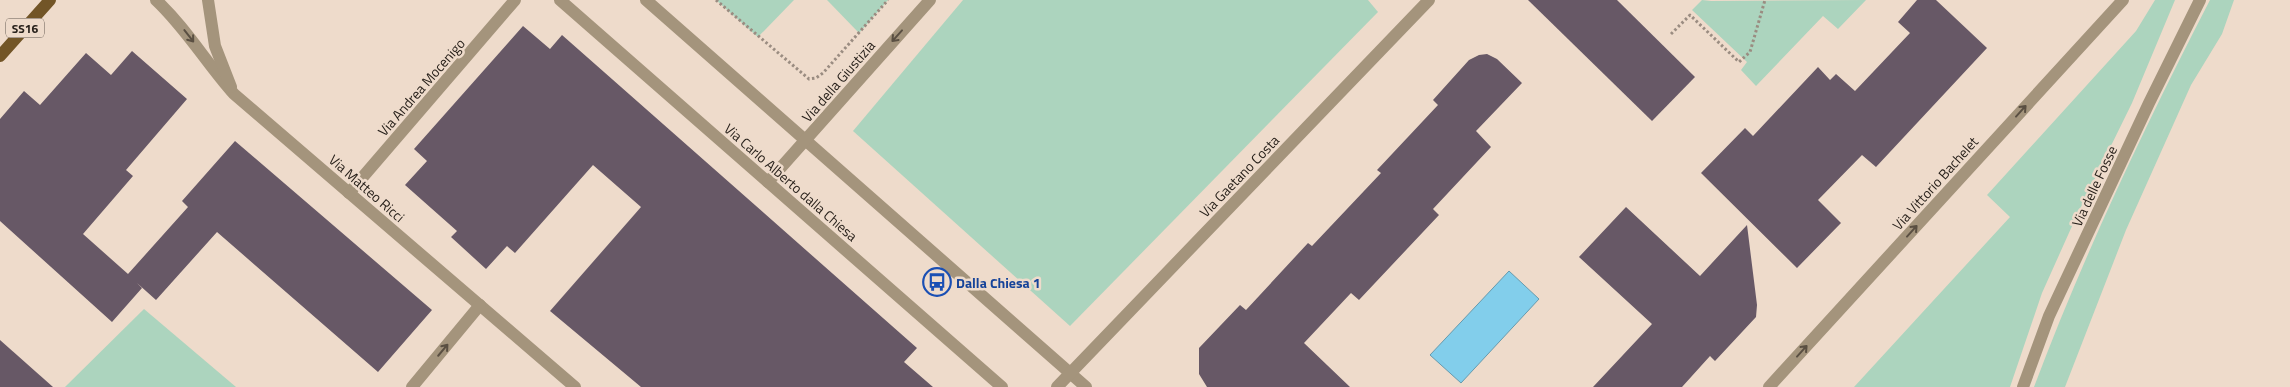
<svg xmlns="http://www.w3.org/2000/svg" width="2290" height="387" viewBox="0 0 2290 387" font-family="'Titillium Web',sans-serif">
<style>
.green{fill:#acd4be}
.water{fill:#82ceeb;stroke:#679aad}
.building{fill:#675866}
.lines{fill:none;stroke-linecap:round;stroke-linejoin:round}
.path{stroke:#9a8c81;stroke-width:3;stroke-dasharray:2.5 2.5;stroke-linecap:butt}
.minor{stroke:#a4947c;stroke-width:12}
.major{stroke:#725527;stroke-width:12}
.oneway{stroke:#5a4f42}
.labels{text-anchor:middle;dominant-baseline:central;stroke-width:5;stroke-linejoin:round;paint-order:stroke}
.shield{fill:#eedbcb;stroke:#635950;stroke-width:1}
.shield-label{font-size:12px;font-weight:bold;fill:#28211b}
.street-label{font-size:14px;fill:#28211b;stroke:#eedbcb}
.transit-label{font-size:14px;font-weight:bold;fill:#164399;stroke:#eedbcb;text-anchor:start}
</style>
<rect width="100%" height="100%" fill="#eedbcb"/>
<!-- green -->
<g class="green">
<path d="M716,0H794L758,37Z"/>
<path d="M827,0H888L859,33Z"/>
<path d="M963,0H1368L1378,12L1070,326L853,131Z"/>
<path d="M1702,0L1711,1L1866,0L1838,29L1823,16L1756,86L1741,70L1747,62L1692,10Z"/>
<path d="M2155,0H2175L2132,103L2077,215L2042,293L2010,387H1854L2010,217L1987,195L2136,31Z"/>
<path d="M2210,0H2234L2222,34L2191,85L2126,230L2065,387H2034C2084,254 2145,126 2210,0Z"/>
<path d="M144,309L236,387H65Z"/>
</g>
<!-- water -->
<path class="water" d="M1509,271L1539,299L1461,383L1430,355Z"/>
<!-- building -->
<g class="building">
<path d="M1528,0H1617L1695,77L1652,121Z"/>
<path d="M1917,0H1936L1987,48L1876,167L1862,155L1818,200L1841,223L1797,268L1701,173L1745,128L1753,136L1818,67L1830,80L1836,74L1855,91L1910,33L1898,22Z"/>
<path d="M523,26L550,49L562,35L917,348L904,362L933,387H641L550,311L641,207L593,165L515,253L507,246L486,269L451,237L457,231L405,185L427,161L414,149Z"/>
<path d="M132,51L187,99L126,170L133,176L83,234L128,274L188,207L182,201L235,141L432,310L378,372L217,232L156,300L137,283L142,288L112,322L0,221V119L24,91L40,105L86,53L111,75Z"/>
<path d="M1487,54L1497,59L1522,83L1476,131L1491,147L1433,209L1439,215L1359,300L1351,293L1304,343L1350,387H1207L1199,374V348L1240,305L1246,310L1308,243L1312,246L1381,173L1377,170L1438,105L1433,100L1469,60L1479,55Z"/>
<path d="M1626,207L1700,276L1747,225L1757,305L1756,317L1715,361L1710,356L1682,387H1593L1652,324L1579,257Z"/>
<path d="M0,340L53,387H0Z"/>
</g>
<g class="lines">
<!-- path -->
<g class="path">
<path d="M716,0L809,79L816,78L823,73L888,0"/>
<path d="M1671,34L1690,15L1739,62L1750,52L1765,0"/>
</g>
<!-- minor -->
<g class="minor">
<path d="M156,0C186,28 207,64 234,94L575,387"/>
<path d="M208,0L215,46L231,87"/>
<path d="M560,0L1002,387"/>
<path d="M646,0L1086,387"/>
<path d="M768,182L930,0"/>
<path d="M349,193L515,0"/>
<path d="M412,387L480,305"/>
<path d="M1057,387L1429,0"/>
<path d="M1769,387L2123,0"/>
<path d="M2023,387L2049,316L2149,103L2200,0"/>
</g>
<!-- major -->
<path class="major" d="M0,56L50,0"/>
</g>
<!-- one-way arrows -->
<defs><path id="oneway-shaft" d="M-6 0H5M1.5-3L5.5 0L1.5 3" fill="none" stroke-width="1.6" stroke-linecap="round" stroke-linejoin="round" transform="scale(1.25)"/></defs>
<g class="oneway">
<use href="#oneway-shaft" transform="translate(189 36) rotate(52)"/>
<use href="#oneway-shaft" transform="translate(897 36) rotate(132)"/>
<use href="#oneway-shaft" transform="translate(2021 111) rotate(-48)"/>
<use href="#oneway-shaft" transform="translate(1912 231) rotate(-48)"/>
<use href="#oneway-shaft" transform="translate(443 350) rotate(-50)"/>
<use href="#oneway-shaft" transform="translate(1802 351) rotate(-48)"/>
</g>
<!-- icons -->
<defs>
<symbol id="bus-ring" viewBox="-11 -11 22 22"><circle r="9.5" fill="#eedbcb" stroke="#1a4fb4" stroke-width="1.5"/><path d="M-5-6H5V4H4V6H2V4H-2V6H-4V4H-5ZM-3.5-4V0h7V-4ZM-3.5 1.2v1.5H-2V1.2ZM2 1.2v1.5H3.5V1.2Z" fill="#1a4fb4"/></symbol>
</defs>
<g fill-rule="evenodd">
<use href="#bus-ring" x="921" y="266" width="32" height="32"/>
</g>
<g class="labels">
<!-- shield labels -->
<rect class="shield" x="6" y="18.5" width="38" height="19" rx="4"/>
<g class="shield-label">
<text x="25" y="28">SS16</text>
</g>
<!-- street labels -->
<g class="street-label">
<text transform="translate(838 81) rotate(-49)">Via della Giustizia</text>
<text transform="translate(421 87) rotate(-49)">Via Andrea Mocenigo</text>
<text transform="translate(1239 176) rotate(-46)">Via Gaetano Costa</text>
<text transform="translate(791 182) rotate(41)">Via Carlo Alberto dalla Chiesa</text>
<text transform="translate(1935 183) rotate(-48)">Via Vittorio Bachelet</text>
<text transform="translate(2094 186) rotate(-65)">Via delle Fosse</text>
<text transform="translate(367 188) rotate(41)">Via Matteo Ricci</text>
</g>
<!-- transit labels -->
<g class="transit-label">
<text x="956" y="282">Dalla Chiesa 1</text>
</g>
</g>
</svg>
